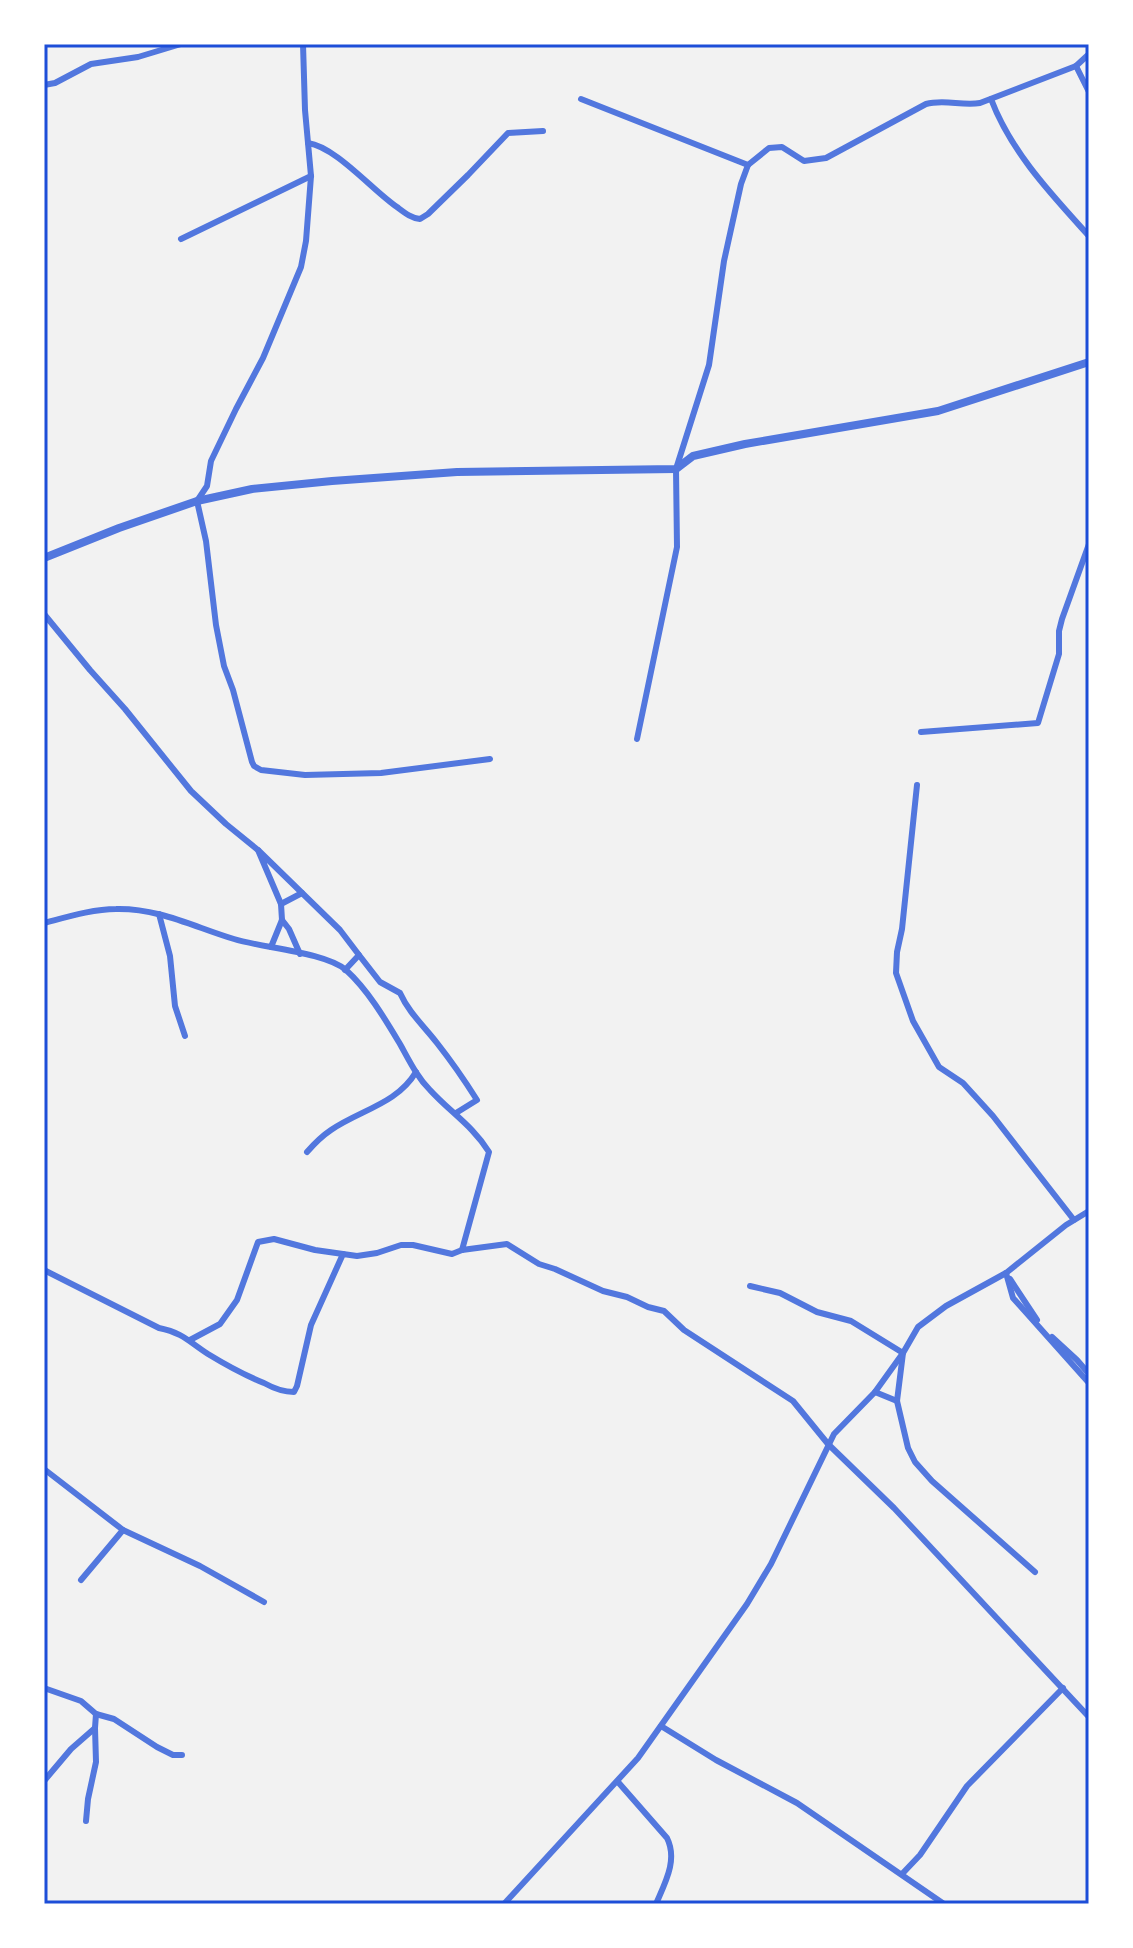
<svg xmlns="http://www.w3.org/2000/svg" width="1133" height="1948" viewBox="0 0 1133 1948" font-family="'Roboto Serif',serif">
<style>
.lines{fill:none;stroke-linecap:round;stroke-linejoin:round}
.minor{stroke:#5277de;stroke-width:6}
.tertiary{stroke:#5277de;stroke-width:8}
.neatline{fill:none;stroke:#1d4ed8;stroke-width:3}
</style>
<rect width="100%" height="100%" fill="#f2f2f2"/>
<g class="lines">
<!-- minor -->
<g class="minor">
<path d="M303,44L305,110L311,176L306,241L301,267L263,358L236,409L211,461L207,486L197,501L206,541L216,625L224,666L233,690L252,762L254,766L261,770L305,775L381,773L490,759"/>
<path d="M1076,66L1089,92"/>
<path d="M44,85L55,83L91,64L138,57L181,44"/>
<path d="M581,99L748,165L741,184L724,261L709,365L676,469L677,547L637,739"/>
<path d="M991,99C1011,152 1051,194 1089,236"/>
<path d="M308,143C336,147 373,191 397,207C405,213 411,218 420,219L428,214L468,175L508,133L543,131"/>
<path d="M748,165L769,148L782,147L804,161L826,158L926,104C944,99 962,106 980,103L1076,66L1089,54"/>
<path d="M181,239L311,176"/>
<path d="M44,614L90,670L125,709L191,791L226,824L258,850"/>
<path d="M921,732L1038,723L1059,654V631L1062,619L1089,544"/>
<path d="M917,785L902,929L897,952L896,973L913,1021L939,1067L963,1083L993,1116L1074,1220"/>
<path d="M281,904L302,893"/>
<path d="M159,914L170,956L175,1006L185,1036"/>
<path d="M282,920L289,929L300,954"/>
<path d="M44,923C67,917 93,909 116,909C159,908 194,927 234,939C262,948 325,952 346,970C368,990 385,1019 400,1044C409,1060 417,1077 430,1090C450,1112 473,1126 489,1152L462,1250"/>
<path d="M271,947L282,920L281,904L258,850L340,930L359,955L345,970"/>
<path d="M359,955L380,982L400,993C409,1013 424,1026 437,1043C452,1062 465,1081 477,1100L456,1113"/>
<path d="M307,1152C314,1144 322,1136 331,1130C360,1110 397,1104 416,1072"/>
<path d="M44,1270L159,1328C183,1333 188,1341 208,1354C226,1365 244,1375 264,1383C273,1388 283,1392 294,1392L297,1386L311,1325L343,1254L357,1256L377,1253L401,1245H413L452,1254L462,1250L507,1244L539,1264L555,1269L603,1291L627,1297L648,1307L664,1311L684,1330L793,1401L828,1444L894,1508L1089,1717"/>
<path d="M1006,1273L1013,1298L1089,1383"/>
<path d="M1010,1279L1037,1320"/>
<path d="M750,1286L780,1293L817,1312L851,1321L903,1353L897,1401L908,1448L915,1462L932,1481L1035,1572"/>
<path d="M1052,1337L1077,1360L1089,1374"/>
<path d="M190,1340L220,1324L237,1300L258,1242L274,1239L315,1250L343,1254"/>
<path d="M875,1392L897,1401"/>
<path d="M44,1469L123,1530L200,1566L264,1602"/>
<path d="M81,1580L123,1530"/>
<path d="M44,1688L81,1701L96,1714L114,1719L157,1747L173,1755H182"/>
<path d="M661,1726L716,1760L797,1803L944,1904"/>
<path d="M44,1781L71,1749L95,1728L96,1714"/>
<path d="M618,1782L667,1838C678,1860 665,1883 656,1904"/>
<path d="M86,1821L88,1799L96,1762L95,1728"/>
<path d="M902,1874L920,1855L967,1786L1063,1688"/>
<path d="M504,1904L638,1758L747,1604L771,1564L834,1434L875,1392L903,1353L918,1327L946,1306L1006,1273L1066,1225L1089,1211"/>
</g>
<!-- tertiary -->
<path class="tertiary" d="M44,558L119,528L197,501L252,489L332,481L457,472L676,469L693,456L745,444L938,411L1089,362"/>
</g>
<!-- border -->
<rect width="1133" height="1948" fill="none" stroke="#ffffff" stroke-width="92"/>
<rect x="46" y="46" width="1041" height="1856" class="neatline"/>
</svg>
